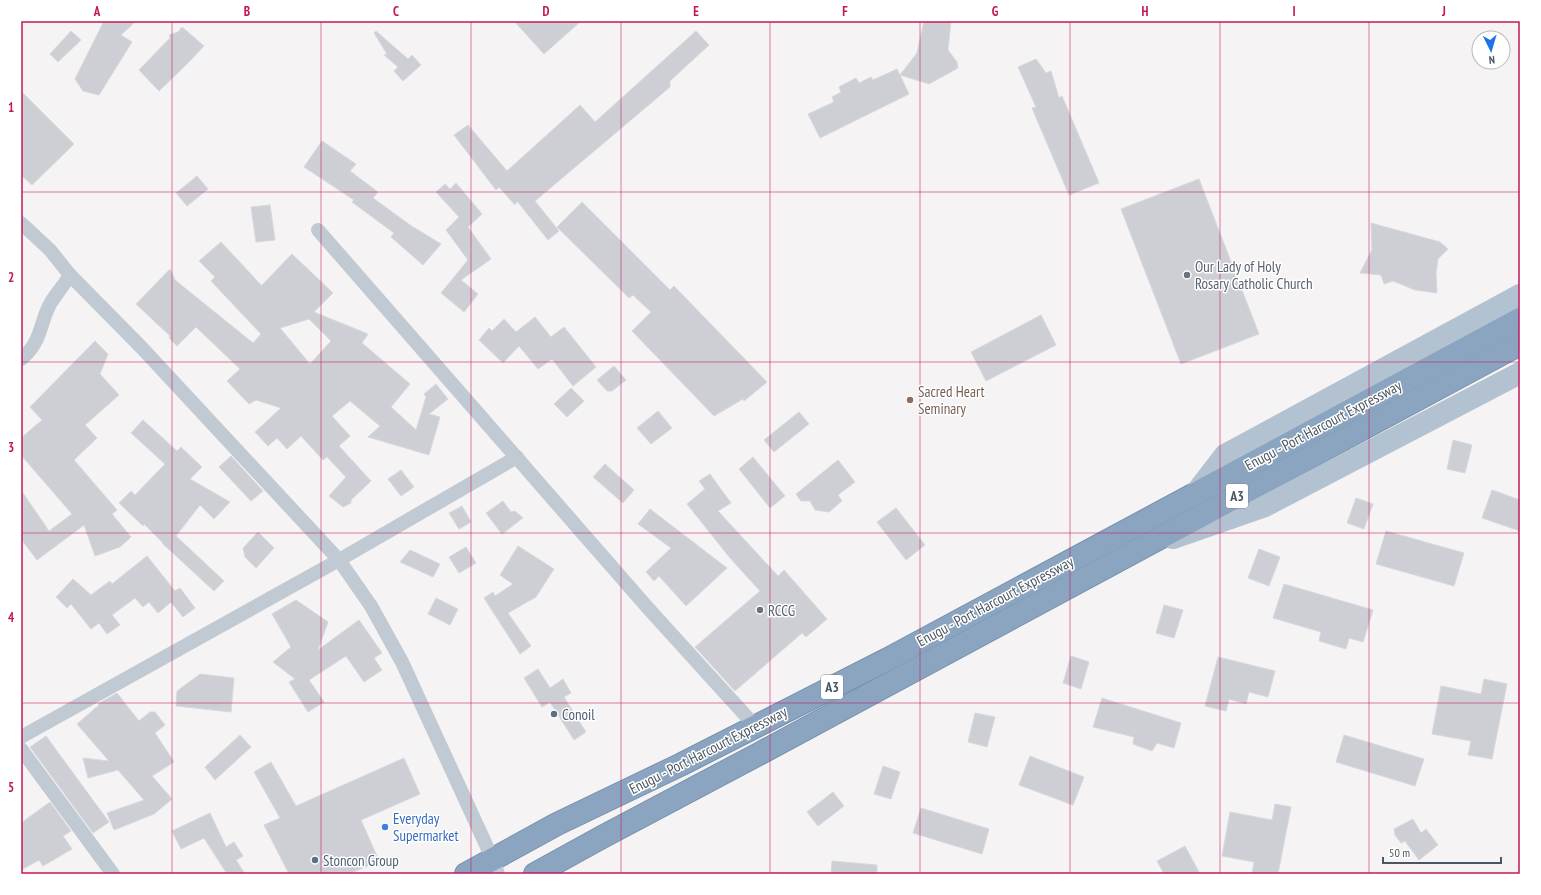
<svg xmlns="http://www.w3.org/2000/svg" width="1541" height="895" viewBox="0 0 1541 895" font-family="'PT Sans Narrow',sans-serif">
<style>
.building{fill:#cdcfd5;stroke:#d7d9de;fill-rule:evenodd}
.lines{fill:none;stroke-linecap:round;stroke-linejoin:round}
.highway-casing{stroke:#7690ad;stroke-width:24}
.street{stroke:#c1cad2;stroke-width:14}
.primary{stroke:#b3c2d1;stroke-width:22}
.highway{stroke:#8ba5c1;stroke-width:22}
.grid{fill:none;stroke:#c2185b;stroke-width:1;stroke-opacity:0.55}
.worship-dot{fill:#6b7280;stroke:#fff;stroke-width:1.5}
.education-dot{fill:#8d6e63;stroke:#fff;stroke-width:1.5}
.service-dot{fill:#5c6f8a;stroke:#fff;stroke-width:1.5}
.shop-dot{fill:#3f7fe0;stroke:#fff;stroke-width:1.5}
.labels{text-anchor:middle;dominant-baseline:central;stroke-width:3;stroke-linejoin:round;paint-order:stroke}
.shield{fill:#fff;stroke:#808990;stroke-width:1}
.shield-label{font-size:14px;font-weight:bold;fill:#4a5661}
.worship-label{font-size:15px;fill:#5b616d;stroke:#fff;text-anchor:start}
.education-label{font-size:15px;fill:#785e54;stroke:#fff;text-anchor:start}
.street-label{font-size:15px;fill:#4a5661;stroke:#fff}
.service-label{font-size:15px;fill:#4e5e75;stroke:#fff;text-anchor:start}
.shop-label{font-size:15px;fill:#366cbe;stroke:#fff;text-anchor:start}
.neatline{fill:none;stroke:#c2185b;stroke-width:1.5}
.grid-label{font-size:13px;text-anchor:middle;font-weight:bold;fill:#c2185b}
</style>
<rect width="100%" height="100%" fill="#f5f3f3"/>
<!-- building -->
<g class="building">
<path d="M104,21H136L121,35L132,42L99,95L83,91L75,79Z"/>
<path d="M514,21H581L544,54Z"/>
<path d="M924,21H951L948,50L957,62L958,68L929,84L900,75L909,94L820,138L808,114L834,102L832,97L841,92L839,87L856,78L859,83L871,77L873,80L897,69L900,75L917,53Z"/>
<path d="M182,27L204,46L187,64L159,91L139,70L170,38L169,35L178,32Z"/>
<path d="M71,31L81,40L58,62L50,54Z"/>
<path d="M376,31L408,59L412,55L421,65L403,81L394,71L398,67L384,55L387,54L374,33Z"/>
<path d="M696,31L709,45L670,81V87L535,201L559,231L548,240L517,201L515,205L499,187L496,190L454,135L468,125L507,171L580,105L595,122Z"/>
<path d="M1036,59L1046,73L1051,71L1059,98L1062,96L1099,183L1069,195L1032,108L1036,107L1018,67Z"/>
<path d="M21,91L74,144L32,185L21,175Z"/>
<path d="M322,141L356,164L350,171L378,192L373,198L410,225L441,244L423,265L391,237L394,233L352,202L354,200L304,167Z"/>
<path d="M197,176L208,189L187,206L176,193Z"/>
<path d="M1199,179L1259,334L1181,364L1121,209Z"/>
<path d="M456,183L482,214L468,227L491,259L461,280L478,294L464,312L441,293L468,260L446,230L459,217L436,192L445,184L450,189Z"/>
<path d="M582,202L670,290L674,286L767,382L744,401L743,399L714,416L632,331L651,312L633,295L629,298L557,227Z"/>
<path d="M270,205L275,240L256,242L251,207Z"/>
<path d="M1371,223L1440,242L1448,249L1438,259L1436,273L1437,293L1415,290L1393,281L1384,284L1381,275L1360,273L1372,250Z"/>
<path d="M221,242L262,286V285L292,254L333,293L314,312L368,334L362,343L410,384L391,407L416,430L426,397L424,394L436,384L448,399L429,414L440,417L429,455L368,437L380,426L350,401L332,416L350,436L339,446L371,481L351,500V503L343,507L329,496L346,477L327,457L323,460L301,436L287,449L277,438L268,446L255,432L281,408L256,400L249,404L227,381L240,369L196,327L177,346L169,338L170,336L136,304L170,269L175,280L253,343L261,334L211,281L215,277L199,261ZM309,319L331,341L310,364L280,328Z"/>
<path d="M1041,315L1056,345L986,381L971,352Z"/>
<path d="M535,317L551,337L564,327L596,367L573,386L552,359L538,369L519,346L503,363L479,340L489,328L492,331L504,319L516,332Z"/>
<path d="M95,341L108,354L100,374L119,395L85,425L97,438L74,460L117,510L112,514L131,537L120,547L95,556L84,525L37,560L21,539V490L49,531L72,514L21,455V438L42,420L30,407Z"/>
<path d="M614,366L626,380L612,391H607L597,380Z"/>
<path d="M571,388L584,401L567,417L554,404Z"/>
<path d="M658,411L672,428L651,444L637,428Z"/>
<path d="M799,412L809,424L774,452L764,440Z"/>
<path d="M143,420L177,451L181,447L202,467L190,479L230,502L214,519L200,505L176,536L224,581L214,591L162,543H163L144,524L143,526L119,503L131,491L135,495L165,464L131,433Z"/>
<path d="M1453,440L1472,445L1465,473L1447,469Z"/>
<path d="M231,456L263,491L251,501L219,467Z"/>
<path d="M753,457L785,496L770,508L739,469Z"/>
<path d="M838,460L855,482L838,495L842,501L829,512L815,510L810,501H801L796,494Z"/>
<path d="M605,464L634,490L623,503L593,477Z"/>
<path d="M401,470L414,487L401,496L388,479Z"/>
<path d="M710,474L731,503L718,511L778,576L784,570L827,619L806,637L802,633L735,691L695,647L760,591L730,558L687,504L705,489L699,481Z"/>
<path d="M1492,490L1520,500V531L1482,518Z"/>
<path d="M1356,498L1373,504L1364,529L1347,523Z"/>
<path d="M503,501L511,512L515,511L523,518L502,534L486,513Z"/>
<path d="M462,506L471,522L459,529L449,513Z"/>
<path d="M896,508L925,545L906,560L877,522Z"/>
<path d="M650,509L727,568L686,606L659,576L654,581L646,572L671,548L638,524Z"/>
<path d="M1386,531L1464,553L1454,586L1376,564Z"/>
<path d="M258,532L274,548L256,568L245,557L243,548Z"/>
<path d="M518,546L554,569L536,597L508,613L531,646L520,654L484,598L493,592L495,596L513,584L500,575Z"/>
<path d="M466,547L476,563L459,573L449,557Z"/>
<path d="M1259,549L1280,557L1269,586L1248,578Z"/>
<path d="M410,550L440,564L433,577L400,562Z"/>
<path d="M147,556L175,591L180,588L195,608L183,617L171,602L158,613L149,602L143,607L135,598L112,615L120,625L107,634L99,623L91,629L71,604L67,608L56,597L73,579L91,595L110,581L112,584Z"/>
<path d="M1284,584L1373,610L1363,642L1349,638L1346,649L1319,641L1321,632L1273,618Z"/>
<path d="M436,598L458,609L450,625L428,614Z"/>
<path d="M296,600L328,622L318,650L359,620L382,653L374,658L382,670L364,682L346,656L309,680L324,702L308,712L289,682L295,679L273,662L291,647L272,614Z"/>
<path d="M1164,605L1183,610L1174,638L1156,633Z"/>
<path d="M1071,656L1089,662L1081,689L1063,683Z"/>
<path d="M1218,657L1275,671L1268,697L1249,692L1246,704L1229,699L1226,711L1205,706Z"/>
<path d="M538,669L550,688L563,679L571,693L564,697L586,732L574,740L550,702L542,707L524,678Z"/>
<path d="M200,674L234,678L231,712L176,706L177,691Z"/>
<path d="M1484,679L1507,684L1492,759L1468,755L1471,741L1432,734L1441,686L1481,694Z"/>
<path d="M117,693L139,721L150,712H155L165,725L155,733L174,762L152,776L172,799L154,814L114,830L107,813L144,800L118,770L88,778L83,758L109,761L77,724L99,705L98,704Z"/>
<path d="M1102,698L1181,723L1174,748L1157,743L1152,751L1133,744L1134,737L1093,727Z"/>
<path d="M975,713L995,717L987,747L968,742Z"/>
<path d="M240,735L251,747L215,780L205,767Z"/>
<path d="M1344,735L1424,759L1415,786L1336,762Z"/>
<path d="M46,736L109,822L93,833L30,747Z"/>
<path d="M1030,756L1084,777L1073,805L1019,785Z"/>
<path d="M404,758L420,794L361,820L379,861L349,874H289L264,825L280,818L254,772L271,762L296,806Z"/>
<path d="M883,766L900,772L891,799L874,794Z"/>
<path d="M833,792L844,806L818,826L807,812Z"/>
<path d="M50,802L71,831L63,836L72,849L43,866L39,860L21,870V823Z"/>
<path d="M1275,804L1291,807L1278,874H1252L1254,862L1222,856L1230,812L1272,820Z"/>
<path d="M921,808L989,829L982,854L913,833Z"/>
<path d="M210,813L226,847L234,842L243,856L236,860L245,874H227L204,838L181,849L172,831Z"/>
<path d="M1413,819L1421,833L1426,829L1438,845L1419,860L1405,841L1401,843L1395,835L1394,829Z"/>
<path d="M1185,846L1200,874H1164L1157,861Z"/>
<path d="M832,861L877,865V874H831Z"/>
</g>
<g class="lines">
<defs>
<g id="highway">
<path d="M466,874L557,824L680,765L888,659L1520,319"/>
<path d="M535,874L604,836L757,755L1520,344"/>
</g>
</defs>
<!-- highway casing -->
<use href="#highway" class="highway-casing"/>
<!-- street -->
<g class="street">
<path d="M21,223L50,250L70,275L142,348L339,560L371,606L402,662L493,860L498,874"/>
<path d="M318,230L647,607L756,727"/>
<path d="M21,359C42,342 39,325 50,304C56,294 64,285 70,275"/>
<path d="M21,737L339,560L517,457"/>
<path d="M21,749L113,874"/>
</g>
<!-- primary -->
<g class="primary">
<path d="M1195,494L1225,455L1520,295"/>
<path d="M1173,538L1265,506L1520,373"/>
</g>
<!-- highway -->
<use href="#highway" class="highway"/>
</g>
<!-- grid -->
<path class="grid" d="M172,21V874M321,21V874M471,21V874M621,21V874M770,21V874M920,21V874M1070,21V874M1220,21V874M1369,21V874M21,192H1520M21,362H1520M21,533H1520M21,703H1520"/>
<!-- markers -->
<g class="worship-dot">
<circle cx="1187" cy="275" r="4"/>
<circle cx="760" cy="610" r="4"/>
</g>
<circle class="education-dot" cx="910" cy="400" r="4"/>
<g class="service-dot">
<circle cx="554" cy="714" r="4"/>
<circle cx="315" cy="860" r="4"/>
</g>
<circle class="shop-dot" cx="385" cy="827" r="4"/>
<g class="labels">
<!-- shield labels -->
<g class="shield">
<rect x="1226" y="484" width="22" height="24" rx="3"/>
<rect x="821" y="675" width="22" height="24" rx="3"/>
</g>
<g class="shield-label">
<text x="1237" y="496">A3</text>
<text x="832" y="687">A3</text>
</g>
<!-- worship labels -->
<g class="worship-label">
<text x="1195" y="266">Our Lady of Holy<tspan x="1195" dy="17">Rosary Catholic Church</tspan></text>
<text x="768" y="610">RCCG</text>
</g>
<!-- education labels -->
<g class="education-label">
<text x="918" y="391">Sacred Heart<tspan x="918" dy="17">Seminary</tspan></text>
</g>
<!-- street labels -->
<g class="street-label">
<text transform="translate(1323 425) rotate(-28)">Enugu - Port Harcourt Expressway</text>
<text transform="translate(995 601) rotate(-28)">Enugu - Port Harcourt Expressway</text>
<text transform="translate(708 750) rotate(-27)">Enugu - Port Harcourt Expressway</text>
</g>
<!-- service labels -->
<g class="service-label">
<text x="562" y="714">Conoil</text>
<text x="323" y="860">Stoncon Group</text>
</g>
<!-- shop labels -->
<g class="shop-label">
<text x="393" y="818">Everyday<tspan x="393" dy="17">Supermarket</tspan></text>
</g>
</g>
<!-- border -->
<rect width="1541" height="895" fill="none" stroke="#ffffff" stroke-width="44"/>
<!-- north arrow -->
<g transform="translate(1491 50) rotate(175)"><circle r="19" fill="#ffffff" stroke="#b7bbc0"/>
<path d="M0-3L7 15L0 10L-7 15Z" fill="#1a73e8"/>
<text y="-6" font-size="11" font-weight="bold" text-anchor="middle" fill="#4a5661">N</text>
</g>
<!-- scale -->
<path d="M1383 857v6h118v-6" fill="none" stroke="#4a5661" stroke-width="2"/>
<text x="1389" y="857" font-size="12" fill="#4a5661" stroke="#ffffff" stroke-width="3" paint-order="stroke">50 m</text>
<rect x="22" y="22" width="1497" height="851" class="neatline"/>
<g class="grid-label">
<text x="97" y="16">A</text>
<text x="247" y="16">B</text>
<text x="396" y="16">C</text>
<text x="546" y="16">D</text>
<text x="696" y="16">E</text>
<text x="845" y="16">F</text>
<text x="995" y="16">G</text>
<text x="1145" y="16">H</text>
<text x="1294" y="16">I</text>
<text x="1444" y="16">J</text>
<text x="11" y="112">1</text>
<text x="11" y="282">2</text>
<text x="11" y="452">3</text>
<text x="11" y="622">4</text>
<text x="11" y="792">5</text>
</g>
</svg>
